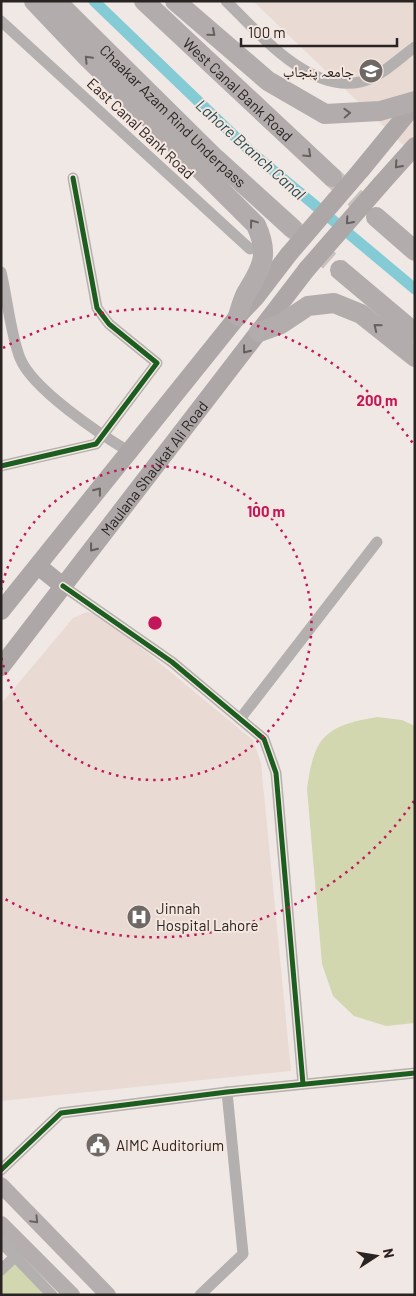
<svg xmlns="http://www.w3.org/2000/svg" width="416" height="1296" viewBox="0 0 416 1296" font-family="Barlow,'Noto Naskh Arabic',sans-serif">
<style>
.built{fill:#eadad4}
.green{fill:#d3d7b0}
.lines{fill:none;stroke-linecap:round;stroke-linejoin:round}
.canal{stroke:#84cbd6;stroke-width:11}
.highway-tunnel{stroke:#c8c1be;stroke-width:20;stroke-dasharray:20 10;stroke-linecap:butt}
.street{stroke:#b4b0af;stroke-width:11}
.secondary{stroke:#b4afae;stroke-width:16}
.primary{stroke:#ada8a7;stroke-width:18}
.highway{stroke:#b3acac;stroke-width:20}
.primary-bridge{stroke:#ada8a7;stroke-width:18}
.cycleway-casing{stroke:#f5e6e0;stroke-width:8}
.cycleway{stroke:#1b5e20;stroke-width:5}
.oneway{stroke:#676160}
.oneway2{stroke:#645f5d}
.oneway3{stroke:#686360}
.ring{fill:none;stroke:#c2185b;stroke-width:2.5;stroke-dasharray:2.5 5}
.labels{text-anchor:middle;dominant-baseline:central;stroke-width:4;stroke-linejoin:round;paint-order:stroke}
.poi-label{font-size:15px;fill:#292421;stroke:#f5e6e0;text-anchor:start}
.street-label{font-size:15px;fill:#292421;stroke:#f5e6e0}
.water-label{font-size:16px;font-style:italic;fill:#1e4c54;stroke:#f5e6e0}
.centre{fill:#c2185b;stroke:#f5e6e0;stroke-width:2.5}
.ring-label{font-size:15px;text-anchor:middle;font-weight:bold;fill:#c2185b;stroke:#f5e6e0;stroke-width:4;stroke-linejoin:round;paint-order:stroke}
</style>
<rect width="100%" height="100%" fill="#f0e8e5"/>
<!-- built -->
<g class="built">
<path d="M253,1H415V155L400,142Z"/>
<path d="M87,612L104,617L253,740L261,763L291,1071L1,1101V704L73,618Z"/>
</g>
<!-- green -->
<g class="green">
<path d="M377,717L402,720L415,726V1023L386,1026L354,1016L333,996L322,964L307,789C314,736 325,726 377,717Z"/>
<path d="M15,1263L46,1295H1V1276Z"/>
</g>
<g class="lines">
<!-- canal -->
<path class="canal" d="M94,1L250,151L415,289"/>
<!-- highway-tunnel -->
<g class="highway-tunnel">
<path d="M332,177L376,217"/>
<path d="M292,228L340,270"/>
</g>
<!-- street -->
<g class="street">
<path d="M226,1C259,33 308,93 360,82C380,78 398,59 415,47"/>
<path d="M1,21L250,249L263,246"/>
<path d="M1,272C7,297 11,336 20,358C32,389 101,435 130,452"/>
<path d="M1,466L96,444L157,363L109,324L97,308L73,178"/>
<path d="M63,586L172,662L264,739L276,773L303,1084"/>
<path d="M240,719L377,542"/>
<path d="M1,1170L61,1113L227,1092L415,1073"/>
<path d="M1,1242L52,1295"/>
<path d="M1,1270L20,1252"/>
<path d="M200,1295L243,1254L227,1092"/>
</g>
<!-- secondary -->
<g class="secondary">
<path d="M1,1185L108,1295"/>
<path d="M1,1224L72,1295"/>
</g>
<!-- primary -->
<g class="primary">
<path d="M361,170L415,104"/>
<path d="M381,184L415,146"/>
<path d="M38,566L63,586"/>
<path d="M1,611L238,316L256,297L289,254"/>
<path id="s1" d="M1,667L307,269"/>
</g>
<!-- highway -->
<g class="highway">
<path d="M34,1L89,59L256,225C269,253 263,266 248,290C243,297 241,307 238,316"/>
<path id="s2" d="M56,1L215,158L292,228"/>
<path id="s3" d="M144,1L332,177"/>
<path d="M175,1L268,81L325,114L380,111L415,101"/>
<path d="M376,217L415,251"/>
<path d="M340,270L415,333"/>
<path d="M259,332L281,324L308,306L334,303L361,314L415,357"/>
</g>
<!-- primary-bridge -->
<g class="primary-bridge">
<path d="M289,254L361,170"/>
<path d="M307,269L381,184"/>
</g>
<defs>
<g id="cycleway">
<path d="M1,466L96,444L157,363L109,324L97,308L73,178"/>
<path d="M63,586L172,662L264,739L276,773L303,1084"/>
<path d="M1,1170L61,1113L227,1092L415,1073"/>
</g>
</defs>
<!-- cycleway casing -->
<use href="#cycleway" class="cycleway-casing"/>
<!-- cycleway -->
<use href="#cycleway" class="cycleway"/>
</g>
<!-- one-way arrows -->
<defs><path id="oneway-chevron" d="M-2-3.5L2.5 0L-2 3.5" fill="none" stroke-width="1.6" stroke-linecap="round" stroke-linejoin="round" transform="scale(1.25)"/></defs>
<g class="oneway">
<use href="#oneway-chevron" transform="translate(212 33) rotate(41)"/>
<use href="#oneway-chevron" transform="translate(88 59) rotate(-134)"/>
<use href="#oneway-chevron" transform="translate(347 113) rotate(-3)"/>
<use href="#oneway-chevron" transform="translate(308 154) rotate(43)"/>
<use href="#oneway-chevron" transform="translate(253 223) rotate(-127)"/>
<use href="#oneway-chevron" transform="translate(377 327) rotate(-141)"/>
</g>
<g class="oneway2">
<use href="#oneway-chevron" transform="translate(398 165) rotate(132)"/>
<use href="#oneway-chevron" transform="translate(349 221) rotate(131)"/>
<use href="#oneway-chevron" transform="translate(246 350) rotate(128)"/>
<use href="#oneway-chevron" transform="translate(98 491) rotate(-51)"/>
<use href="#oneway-chevron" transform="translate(93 548) rotate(128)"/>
</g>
<use class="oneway3" href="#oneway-chevron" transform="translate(35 1220) rotate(46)"/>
<!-- distance rings -->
<g class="ring">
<path d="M1 590A157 157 0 1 1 1 656"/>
<path d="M414 801A314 314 0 0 1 3 898M3 348A314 314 0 0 1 414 445"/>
</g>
<!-- icons -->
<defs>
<symbol id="university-disc" viewBox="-11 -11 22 22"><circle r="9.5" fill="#6f6966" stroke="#f5e6e0"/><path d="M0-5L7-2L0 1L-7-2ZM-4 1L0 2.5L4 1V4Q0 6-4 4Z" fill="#fff"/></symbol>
<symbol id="hospital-disc" viewBox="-11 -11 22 22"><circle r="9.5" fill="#6f6966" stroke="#f5e6e0"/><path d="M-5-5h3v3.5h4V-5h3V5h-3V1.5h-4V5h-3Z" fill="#fff"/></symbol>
<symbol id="civic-disc" viewBox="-11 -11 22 22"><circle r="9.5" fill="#6f6966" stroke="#f5e6e0"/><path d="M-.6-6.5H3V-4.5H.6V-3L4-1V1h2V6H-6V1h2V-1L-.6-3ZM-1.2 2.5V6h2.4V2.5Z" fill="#fff"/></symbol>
</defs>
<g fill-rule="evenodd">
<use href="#university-disc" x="357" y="57" width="28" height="28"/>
<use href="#hospital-disc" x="125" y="903" width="28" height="28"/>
<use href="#civic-disc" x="84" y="1131" width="28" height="28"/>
</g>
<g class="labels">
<!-- poi labels -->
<g class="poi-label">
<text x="354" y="71" text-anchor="end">جامعہ پنجاب</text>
<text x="156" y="908">Jinnah<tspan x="156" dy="17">Hospital Lahore</tspan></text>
<text x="116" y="1145">AIMC Auditorium</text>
</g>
<!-- street labels -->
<g class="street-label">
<text stroke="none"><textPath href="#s3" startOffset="129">West Canal Bank Road</textPath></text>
<text stroke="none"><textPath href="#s2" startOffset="164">Chaakar Azam Rind Underpass</textPath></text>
<text transform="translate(141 128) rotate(43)">East Canal Bank Road</text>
<text stroke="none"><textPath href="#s1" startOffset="251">Maulana Shaukat Ali Road</textPath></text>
</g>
<!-- water labels -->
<g class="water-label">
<text transform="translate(251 149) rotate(42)">Lahore Branch Canal</text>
</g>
</g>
<circle cx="155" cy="623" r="8" class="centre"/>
<g class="ring-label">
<text x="377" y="406">200 m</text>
<text x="266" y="517">100 m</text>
</g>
<!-- border -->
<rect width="416" height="1296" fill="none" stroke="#292421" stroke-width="5"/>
<!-- north arrow -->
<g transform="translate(376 1256) rotate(78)" stroke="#f5e6e0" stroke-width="4" paint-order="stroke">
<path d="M0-4L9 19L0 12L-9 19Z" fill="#292421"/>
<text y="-8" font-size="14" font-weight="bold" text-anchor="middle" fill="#292421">N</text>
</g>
<!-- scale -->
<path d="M241 38v8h156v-8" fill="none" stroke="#292421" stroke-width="2.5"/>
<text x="248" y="38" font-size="15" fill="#292421" stroke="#f5e6e0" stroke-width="4" paint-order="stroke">100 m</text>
</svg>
